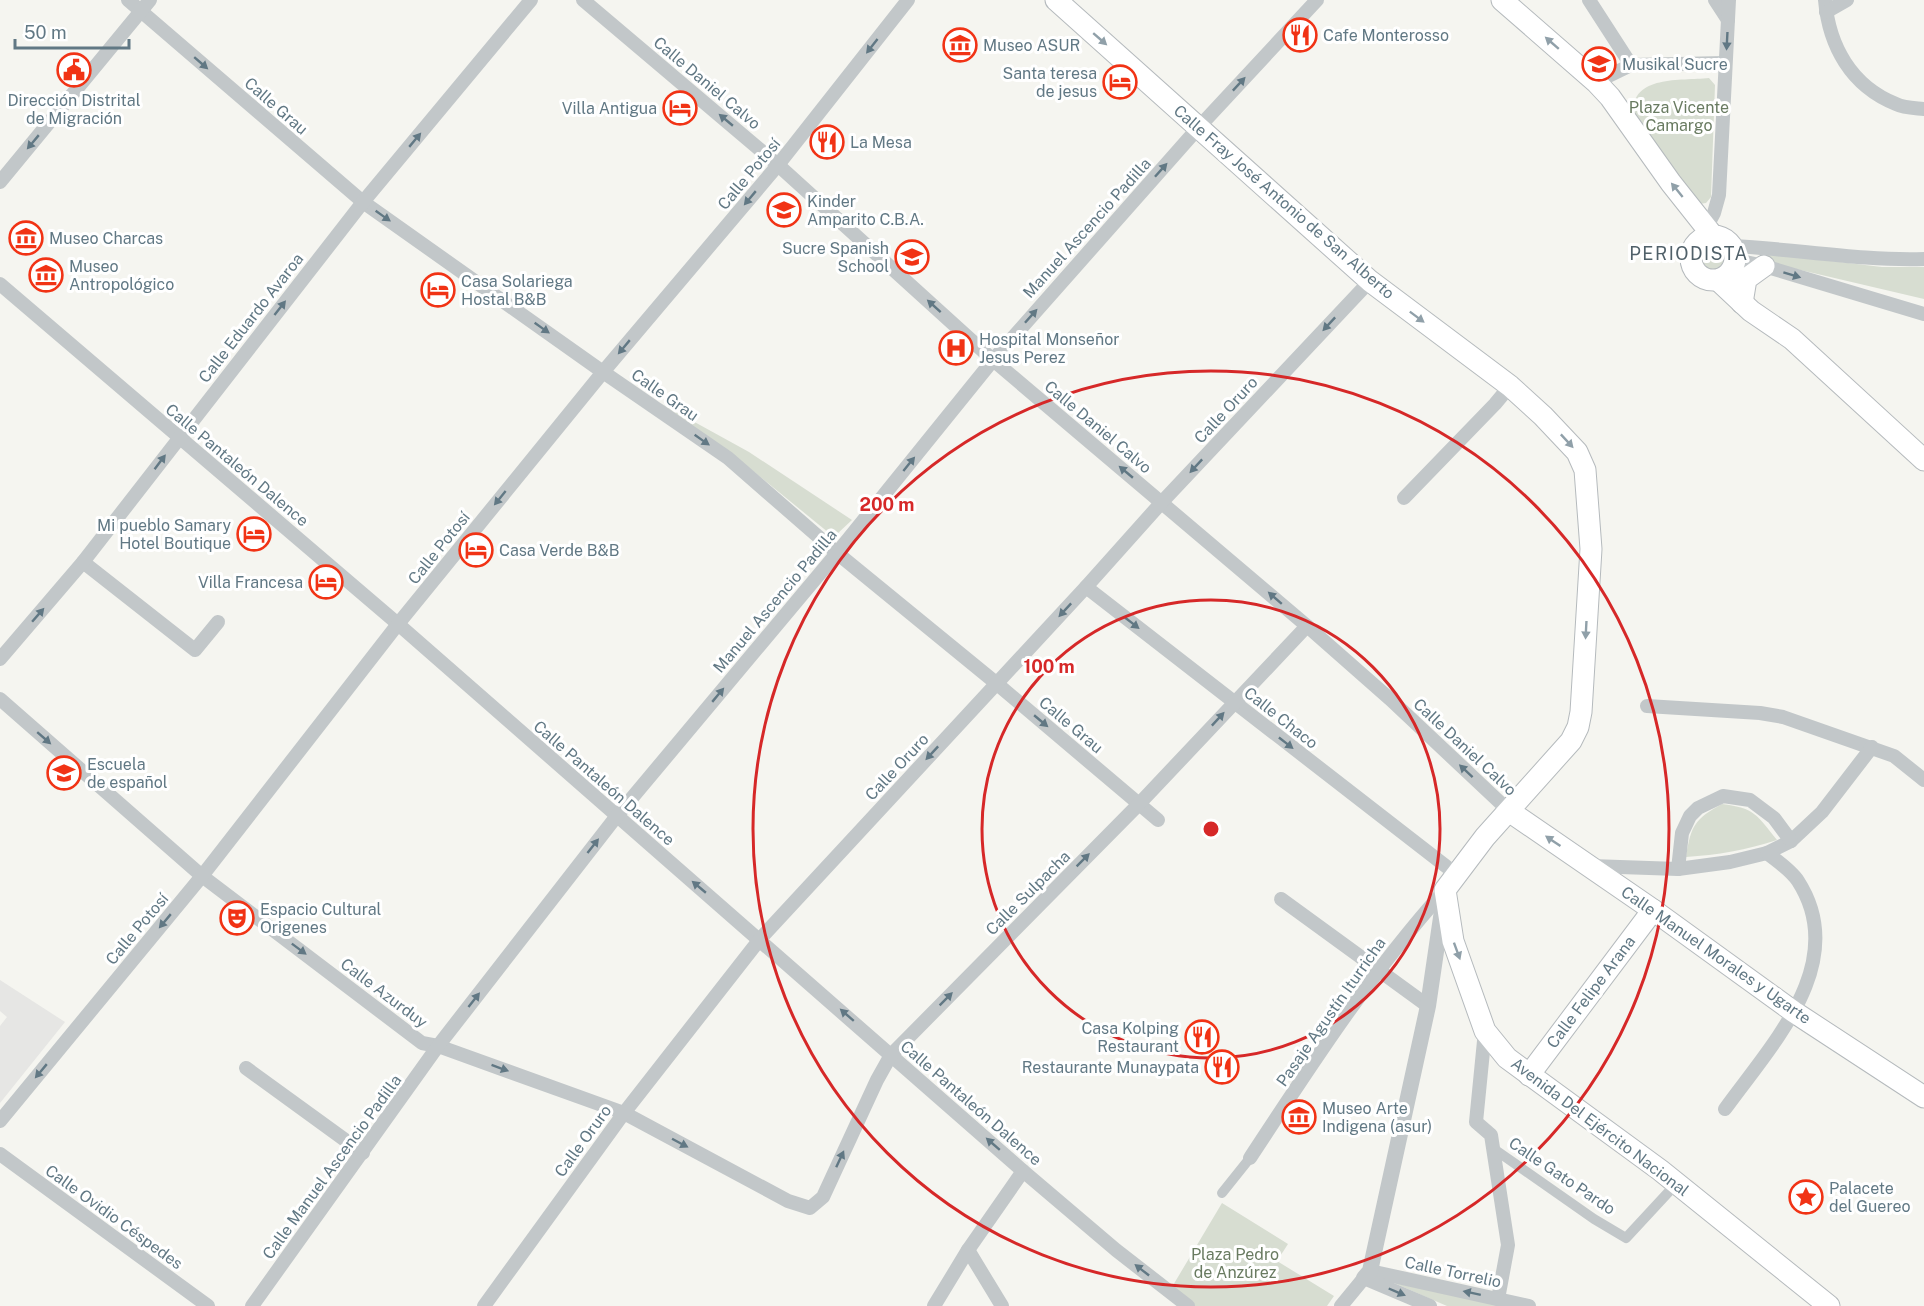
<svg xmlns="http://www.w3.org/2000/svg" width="1924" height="1306" viewBox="0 0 1924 1306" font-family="'Public Sans',sans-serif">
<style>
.built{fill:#e6e6e4}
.green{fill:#d7ddd1}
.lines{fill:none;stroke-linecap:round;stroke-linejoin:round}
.primary-casing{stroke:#b5babd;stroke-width:23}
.pedestrian{stroke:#c2c7c9;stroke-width:10}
.minor{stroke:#c2c7c9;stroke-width:14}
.tertiary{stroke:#c2c7c9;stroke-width:16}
.primary{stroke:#fff;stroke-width:21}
.oneway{fill:#90a0a9}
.oneway2{fill:#617884}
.ring{fill:none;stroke:#d62828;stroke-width:3}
.labels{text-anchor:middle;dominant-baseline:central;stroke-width:6;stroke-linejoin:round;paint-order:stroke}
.poi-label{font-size:16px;fill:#617884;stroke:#fff;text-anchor:start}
.street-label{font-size:16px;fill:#617884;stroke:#fff}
.park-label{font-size:16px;fill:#697b61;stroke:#fff}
.neighbourhood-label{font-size:18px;letter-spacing:1.5px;fill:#506069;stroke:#fff}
.centre{fill:#d62828;stroke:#fff;stroke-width:3}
.ring-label{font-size:18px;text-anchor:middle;font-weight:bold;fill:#d62828;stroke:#fff;stroke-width:6;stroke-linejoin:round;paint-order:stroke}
</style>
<rect width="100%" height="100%" fill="#f5f5f0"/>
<!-- built -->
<path class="built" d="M0,980L65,1022L0,1103V1026L7,1017L0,1011Z"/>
<!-- green -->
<g class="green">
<path d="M1709,78L1715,85L1711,197L1706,203L1699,204L1633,113C1632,75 1680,81 1709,78Z"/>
<circle cx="1713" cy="258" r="11"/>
<path d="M1762,253L1882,267H1924V299L1758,260Z"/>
<path d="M660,403L749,452L852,520L837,534L829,533L736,457Z"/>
<path d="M1722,804C1755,808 1757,815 1777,840C1747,850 1717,855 1686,857C1691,825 1695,819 1722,804Z"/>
<path d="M1222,1203L1288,1244L1277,1261L1334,1296L1327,1306H1195L1172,1287Z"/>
<path d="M1394,1283L1506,1306H1447Z"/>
</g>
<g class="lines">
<defs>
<g id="primary">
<path d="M1056,0L1370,281L1510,386L1543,416L1577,452L1585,470L1591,549L1581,712L1578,727L1571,741L1485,837L1445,890L1453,941L1485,1031L1507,1058L1660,1170L1829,1306"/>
<path d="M1502,0L1596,82L1610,97L1671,183L1713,236"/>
<circle cx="1713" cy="258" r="22"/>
<path d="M1718,280L1751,311L1792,339L1924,460"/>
<path d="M1742,303L1746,279L1764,266"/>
<path d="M1509,811L1653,910L1794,1012L1924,1097"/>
<path d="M1529,1075L1653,910"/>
</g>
</defs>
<!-- primary casing -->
<use href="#primary" class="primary-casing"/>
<!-- pedestrian -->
<g class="pedestrian">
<path d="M1494,1149L1594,1219L1626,1238L1676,1184"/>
<path d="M1222,1193L1250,1158"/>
</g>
<!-- minor -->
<g class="minor">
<path d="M128,0L363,202L603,372L728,458L837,553L996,683L1158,820"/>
<path d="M583,0L778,165L993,360L1307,626L1390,699L1509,811"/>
<path d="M1589,0L1631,65"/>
<path d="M1715,0L1728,20"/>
<path d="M1825,0C1829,46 1851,86 1896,104C1904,108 1915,108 1924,109"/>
<path d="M1826,12L1847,0"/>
<path d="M1596,82L1631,65L1725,63"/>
<path d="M0,182L150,0"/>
<path d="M1699,241L1714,213L1719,195L1729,0"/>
<path d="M1732,246C1796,249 1860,261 1924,259"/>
<path d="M1736,260L1764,266L1924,314"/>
<path d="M0,284L398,624L1023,1171L1116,1250L1188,1306"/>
<path d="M1404,498L1495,404L1510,386"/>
<path d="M83,562L195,650L218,622"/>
<path d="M1086,587L1456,874"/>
<path d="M0,659L83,562L363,202L531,0"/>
<path d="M0,699L202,876L422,1043L438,1046L624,1113L788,1201L810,1208L823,1197L877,1080L891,1055L1139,804L1307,626"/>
<path d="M1647,706L1760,713L1783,717L1894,756L1924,780"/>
<path d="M1591,866L1678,869L1730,862L1767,853L1791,841L1822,812L1872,747"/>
<path d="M1678,869L1682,833L1690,816L1698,808L1723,796L1750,800L1774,818L1791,841"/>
<path d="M1281,899L1428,1006"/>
<path d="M1485,1031L1476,1122L1491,1135L1508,1245L1498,1299"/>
<path d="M246,1068L363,1153"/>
<path d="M1725,1109C1771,1045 1851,963 1798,881C1791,870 1777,861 1767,853"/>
<path d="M0,1121L202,876L398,624L603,372L778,165L908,0"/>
<path d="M0,1154L208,1306"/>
<path d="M1250,1158C1311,1065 1371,972 1445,890"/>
<path d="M968,1250L1002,1306"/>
<path d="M1370,1271L1529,1306"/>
<path d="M252,1306L438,1046L616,817L837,553L993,360L1199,127L1317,0"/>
<path d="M484,1306L624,1113L760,939L1086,587L1162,502L1370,281"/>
<path d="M934,1306L968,1250L1023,1171"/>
<path d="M1341,1306L1364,1278L1430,1306"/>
</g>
<!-- tertiary -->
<path class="tertiary" d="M1364,1278L1370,1271L1428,1006L1443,904"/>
<!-- primary -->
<use href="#primary" class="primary"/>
</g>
<!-- one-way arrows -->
<defs><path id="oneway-solid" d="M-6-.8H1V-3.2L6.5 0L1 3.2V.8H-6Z" transform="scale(1.5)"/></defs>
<g class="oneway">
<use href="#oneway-solid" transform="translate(1100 39) rotate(41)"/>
<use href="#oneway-solid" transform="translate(1552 43) rotate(-139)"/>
<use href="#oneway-solid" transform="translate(1677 190) rotate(-129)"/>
<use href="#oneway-solid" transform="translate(1417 317) rotate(37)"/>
<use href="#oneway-solid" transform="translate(1567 441) rotate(47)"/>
<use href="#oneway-solid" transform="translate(1586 630) rotate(93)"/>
<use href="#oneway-solid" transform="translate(1553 841) rotate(-146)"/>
<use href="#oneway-solid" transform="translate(1457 951) rotate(70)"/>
</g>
<g class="oneway2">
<use href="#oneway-solid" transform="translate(1727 41) rotate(93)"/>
<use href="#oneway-solid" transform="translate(872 46) rotate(128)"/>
<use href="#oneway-solid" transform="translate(201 63) rotate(41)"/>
<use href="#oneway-solid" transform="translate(1239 84) rotate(-47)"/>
<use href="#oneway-solid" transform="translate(726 120) rotate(-140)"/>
<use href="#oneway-solid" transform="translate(415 140) rotate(-50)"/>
<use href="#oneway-solid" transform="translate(33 142) rotate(130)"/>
<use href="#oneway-solid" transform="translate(1161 170) rotate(-48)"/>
<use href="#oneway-solid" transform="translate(750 198) rotate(130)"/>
<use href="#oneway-solid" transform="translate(383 216) rotate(35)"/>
<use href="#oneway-solid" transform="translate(1792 275) rotate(17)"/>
<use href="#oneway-solid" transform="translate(934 306) rotate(-138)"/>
<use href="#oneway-solid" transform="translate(280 308) rotate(-52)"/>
<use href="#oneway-solid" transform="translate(1031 316) rotate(-48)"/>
<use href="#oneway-solid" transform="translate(1329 324) rotate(133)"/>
<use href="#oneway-solid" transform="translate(542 328) rotate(35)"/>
<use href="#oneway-solid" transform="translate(624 347) rotate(130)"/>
<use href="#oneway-solid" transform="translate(702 440) rotate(35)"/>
<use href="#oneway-solid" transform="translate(160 462) rotate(-53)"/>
<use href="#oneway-solid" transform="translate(909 464) rotate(-51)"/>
<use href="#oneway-solid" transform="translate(1196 466) rotate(133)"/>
<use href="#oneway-solid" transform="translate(1126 472) rotate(-140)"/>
<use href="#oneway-solid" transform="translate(500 498) rotate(129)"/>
<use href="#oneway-solid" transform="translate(1275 598) rotate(-139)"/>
<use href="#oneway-solid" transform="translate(1065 610) rotate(133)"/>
<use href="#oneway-solid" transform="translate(38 615) rotate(-49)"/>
<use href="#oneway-solid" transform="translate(1132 623) rotate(38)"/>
<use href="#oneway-solid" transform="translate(718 695) rotate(-50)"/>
<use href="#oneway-solid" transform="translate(1218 719) rotate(-47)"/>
<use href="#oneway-solid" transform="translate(1041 721) rotate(40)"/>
<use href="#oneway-solid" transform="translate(44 738) rotate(41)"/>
<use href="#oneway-solid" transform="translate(1286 743) rotate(38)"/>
<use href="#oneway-solid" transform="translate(932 753) rotate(133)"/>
<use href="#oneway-solid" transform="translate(1466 771) rotate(-137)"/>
<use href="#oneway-solid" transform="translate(593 846) rotate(-52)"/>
<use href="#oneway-solid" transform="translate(1083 860) rotate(-45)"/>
<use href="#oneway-solid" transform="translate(699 887) rotate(-140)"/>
<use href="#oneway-solid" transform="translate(165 921) rotate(130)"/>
<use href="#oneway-solid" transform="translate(299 949) rotate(37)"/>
<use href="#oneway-solid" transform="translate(946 999) rotate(-45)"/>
<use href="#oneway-solid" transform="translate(474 1000) rotate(-52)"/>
<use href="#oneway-solid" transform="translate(847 1015) rotate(-139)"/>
<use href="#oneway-solid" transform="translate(500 1068) rotate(20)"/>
<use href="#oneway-solid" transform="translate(41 1071) rotate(130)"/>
<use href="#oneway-solid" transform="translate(680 1143) rotate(28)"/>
<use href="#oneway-solid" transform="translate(993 1144) rotate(-139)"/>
<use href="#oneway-solid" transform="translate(840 1159) rotate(-65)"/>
<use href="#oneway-solid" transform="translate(1142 1270) rotate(-142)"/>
<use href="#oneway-solid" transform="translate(1397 1292) rotate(23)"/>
<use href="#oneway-solid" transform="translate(1472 1293) rotate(-168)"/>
</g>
<!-- distance rings -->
<g class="ring">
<circle cx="1211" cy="829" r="229"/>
<circle cx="1211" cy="829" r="458"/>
</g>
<!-- icons -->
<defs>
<symbol id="restaurant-ring" viewBox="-11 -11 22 22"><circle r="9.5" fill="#fff" stroke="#f13315" stroke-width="1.5"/><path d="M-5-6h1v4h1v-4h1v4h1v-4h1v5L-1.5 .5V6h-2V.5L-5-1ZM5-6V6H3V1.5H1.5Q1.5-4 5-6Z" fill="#f13315"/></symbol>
<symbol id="museum-ring" viewBox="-11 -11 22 22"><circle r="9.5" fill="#fff" stroke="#f13315" stroke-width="1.5"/><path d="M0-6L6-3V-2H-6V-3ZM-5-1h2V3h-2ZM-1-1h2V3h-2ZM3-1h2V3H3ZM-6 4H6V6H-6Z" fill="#f13315"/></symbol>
<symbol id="school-ring" viewBox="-11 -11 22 22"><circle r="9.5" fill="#fff" stroke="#f13315" stroke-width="1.5"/><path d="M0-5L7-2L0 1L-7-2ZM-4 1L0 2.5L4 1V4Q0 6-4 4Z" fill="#f13315"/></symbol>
<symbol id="civic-ring" viewBox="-11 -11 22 22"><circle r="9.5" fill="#fff" stroke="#f13315" stroke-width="1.5"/><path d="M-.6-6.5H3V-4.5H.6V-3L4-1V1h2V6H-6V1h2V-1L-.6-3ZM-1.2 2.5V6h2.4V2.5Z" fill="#f13315"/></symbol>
<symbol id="hotel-ring" viewBox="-11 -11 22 22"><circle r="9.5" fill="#fff" stroke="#f13315" stroke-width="1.5"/><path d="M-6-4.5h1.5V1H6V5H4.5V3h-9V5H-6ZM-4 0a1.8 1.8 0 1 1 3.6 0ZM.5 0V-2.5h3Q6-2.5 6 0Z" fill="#f13315"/></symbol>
<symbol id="hospital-ring" viewBox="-11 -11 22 22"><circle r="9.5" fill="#fff" stroke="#f13315" stroke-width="1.5"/><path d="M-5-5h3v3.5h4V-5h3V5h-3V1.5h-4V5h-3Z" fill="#f13315"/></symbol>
<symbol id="theatre-ring" viewBox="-11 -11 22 22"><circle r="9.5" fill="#fff" stroke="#f13315" stroke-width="1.5"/><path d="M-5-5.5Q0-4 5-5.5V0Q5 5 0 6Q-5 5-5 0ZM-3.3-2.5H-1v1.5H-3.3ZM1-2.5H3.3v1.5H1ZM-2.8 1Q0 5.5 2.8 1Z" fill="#f13315"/></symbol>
<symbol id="sight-ring" viewBox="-11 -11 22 22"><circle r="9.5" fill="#fff" stroke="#f13315" stroke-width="1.5"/><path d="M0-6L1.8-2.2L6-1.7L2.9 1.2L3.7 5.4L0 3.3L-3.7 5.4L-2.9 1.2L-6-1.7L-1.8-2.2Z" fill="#f13315"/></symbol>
</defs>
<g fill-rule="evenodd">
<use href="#restaurant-ring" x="1281" y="16" width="38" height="38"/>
<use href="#museum-ring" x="941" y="26" width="38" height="38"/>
<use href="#school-ring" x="1580" y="45" width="38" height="38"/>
<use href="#civic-ring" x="55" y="51" width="38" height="38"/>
<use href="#hotel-ring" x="1101" y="63" width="38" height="38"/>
<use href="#hotel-ring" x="661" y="89" width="38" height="38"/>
<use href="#restaurant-ring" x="808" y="123" width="38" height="38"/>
<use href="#school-ring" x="765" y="191" width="38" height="38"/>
<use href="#museum-ring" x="7" y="219" width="38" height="38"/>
<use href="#school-ring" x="893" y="238" width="38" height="38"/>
<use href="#museum-ring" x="27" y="256" width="38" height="38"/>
<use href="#hotel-ring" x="419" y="271" width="38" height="38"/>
<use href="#hospital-ring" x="937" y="329" width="38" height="38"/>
<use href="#hotel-ring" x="235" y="515" width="38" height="38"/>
<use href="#hotel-ring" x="457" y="531" width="38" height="38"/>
<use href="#hotel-ring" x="307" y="563" width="38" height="38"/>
<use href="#school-ring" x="45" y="754" width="38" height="38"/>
<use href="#theatre-ring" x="218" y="899" width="38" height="38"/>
<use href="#restaurant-ring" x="1183" y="1018" width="38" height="38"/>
<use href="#restaurant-ring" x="1203" y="1048" width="38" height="38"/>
<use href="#museum-ring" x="1280" y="1098" width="38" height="38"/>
<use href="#sight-ring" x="1787" y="1178" width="38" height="38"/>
</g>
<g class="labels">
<!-- poi labels -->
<g class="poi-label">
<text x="1323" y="35">Cafe Monterosso</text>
<text x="983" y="45">Museo ASUR</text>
<text x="1622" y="64">Musikal Sucre</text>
<text x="1097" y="73" text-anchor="end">Santa teresa<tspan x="1097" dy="18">de jesus</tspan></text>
<text x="74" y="100" text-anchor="middle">Dirección Distrital<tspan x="74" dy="18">de Migración</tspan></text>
<text x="657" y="108" text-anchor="end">Villa Antigua</text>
<text x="850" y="142">La Mesa</text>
<text x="807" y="201">Kinder<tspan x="807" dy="18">Amparito C.B.A.</tspan></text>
<text x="49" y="238">Museo Charcas</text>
<text x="889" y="248" text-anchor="end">Sucre Spanish<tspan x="889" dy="18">School</tspan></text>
<text x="69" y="266">Museo<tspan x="69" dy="18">Antropológico</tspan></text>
<text x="461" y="281">Casa Solariega<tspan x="461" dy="18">Hostal B&amp;B</tspan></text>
<text x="979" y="339">Hospital Monseñor<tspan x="979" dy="18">Jesus Perez</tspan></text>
<text x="231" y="525" text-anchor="end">Mi pueblo Samary<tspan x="231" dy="18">Hotel Boutique</tspan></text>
<text x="499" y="550">Casa Verde B&amp;B</text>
<text x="303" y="582" text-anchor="end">Villa Francesa</text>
<text x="87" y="764">Escuela<tspan x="87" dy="18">de español</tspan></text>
<text x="260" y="909">Espacio Cultural<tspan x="260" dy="18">Origenes</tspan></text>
<text x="1179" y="1028" text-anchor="end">Casa Kolping<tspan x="1179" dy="18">Restaurant</tspan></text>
<text x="1199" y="1067" text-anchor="end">Restaurante Munaypata</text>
<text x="1322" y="1108">Museo Arte<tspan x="1322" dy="18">Indigena (asur)</tspan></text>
<text x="1829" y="1188">Palacete<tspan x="1829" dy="18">del Guereo</tspan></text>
</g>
<!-- street labels -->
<g class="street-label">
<text transform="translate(707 83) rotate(40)">Calle Daniel Calvo</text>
<text transform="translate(276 106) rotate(41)">Calle Grau</text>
<text transform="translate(749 174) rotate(-50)">Calle Potosí</text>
<text transform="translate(1284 202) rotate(41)">Calle Fray José Antonio de San Alberto</text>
<text transform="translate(1087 228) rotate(-48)">Manuel Ascencio Padilla</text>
<text transform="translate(251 318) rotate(-52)">Calle Eduardo Avaroa</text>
<text transform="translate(665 395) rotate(35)">Calle Grau</text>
<text transform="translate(1226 410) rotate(-47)">Calle Oruro</text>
<text transform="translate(1098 427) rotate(40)">Calle Daniel Calvo</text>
<text transform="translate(237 465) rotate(40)">Calle Pantaleón Dalence</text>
<text transform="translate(439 548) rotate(-51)">Calle Potosí</text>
<text transform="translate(775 601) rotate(-50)">Manuel Ascencio Padilla</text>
<text transform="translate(1281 718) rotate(38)">Calle Chaco</text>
<text transform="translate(1071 725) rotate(40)">Calle Grau</text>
<text transform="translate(1465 747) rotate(43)">Calle Daniel Calvo</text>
<text transform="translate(897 767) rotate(-47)">Calle Oruro</text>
<text transform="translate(604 783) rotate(41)">Calle Pantaleón Dalence</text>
<text transform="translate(1028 893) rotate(-45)">Calle Sulpacha</text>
<text transform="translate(137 929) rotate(-50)">Calle Potosí</text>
<text transform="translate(1716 955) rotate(35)">Calle Manuel Morales y Ugarte</text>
<text transform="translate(1591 992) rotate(-53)">Calle Felipe Arana</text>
<text transform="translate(384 993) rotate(37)">Calle Azurduy</text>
<text transform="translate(1331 1012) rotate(-55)">Pasaje Agustín Iturricha</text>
<text transform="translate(971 1103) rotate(41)">Calle Pantaleón Dalence</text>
<text transform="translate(1600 1127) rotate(37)">Avenida Del Ejército Nacional</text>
<text transform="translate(583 1141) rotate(-54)">Calle Oruro</text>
<text transform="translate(332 1167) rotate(-54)">Calle Manuel Ascencio Padilla</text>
<text transform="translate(1562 1176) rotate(34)">Calle Gato Pardo</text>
<text transform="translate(114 1217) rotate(36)">Calle Ovidio Céspedes</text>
<text transform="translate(1453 1272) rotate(12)">Calle Torrelio</text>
</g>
<!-- park labels -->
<g class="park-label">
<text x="1679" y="107">Plaza Vicente<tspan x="1679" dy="18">Camargo</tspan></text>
<text x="1235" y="1254">Plaza Pedro<tspan x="1235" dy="18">de Anzúrez</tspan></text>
</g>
<!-- neighbourhood labels -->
<g class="neighbourhood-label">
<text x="1689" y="253">PERIODISTA</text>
</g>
</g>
<circle cx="1211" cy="829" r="9" class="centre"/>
<g class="ring-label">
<text x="887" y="511">200 m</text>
<text x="1049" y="673">100 m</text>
</g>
<!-- scale -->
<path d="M15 39v9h114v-9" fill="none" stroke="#617884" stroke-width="3"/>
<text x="24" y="39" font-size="18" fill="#617884" stroke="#ffffff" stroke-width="4.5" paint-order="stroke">50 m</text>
</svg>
